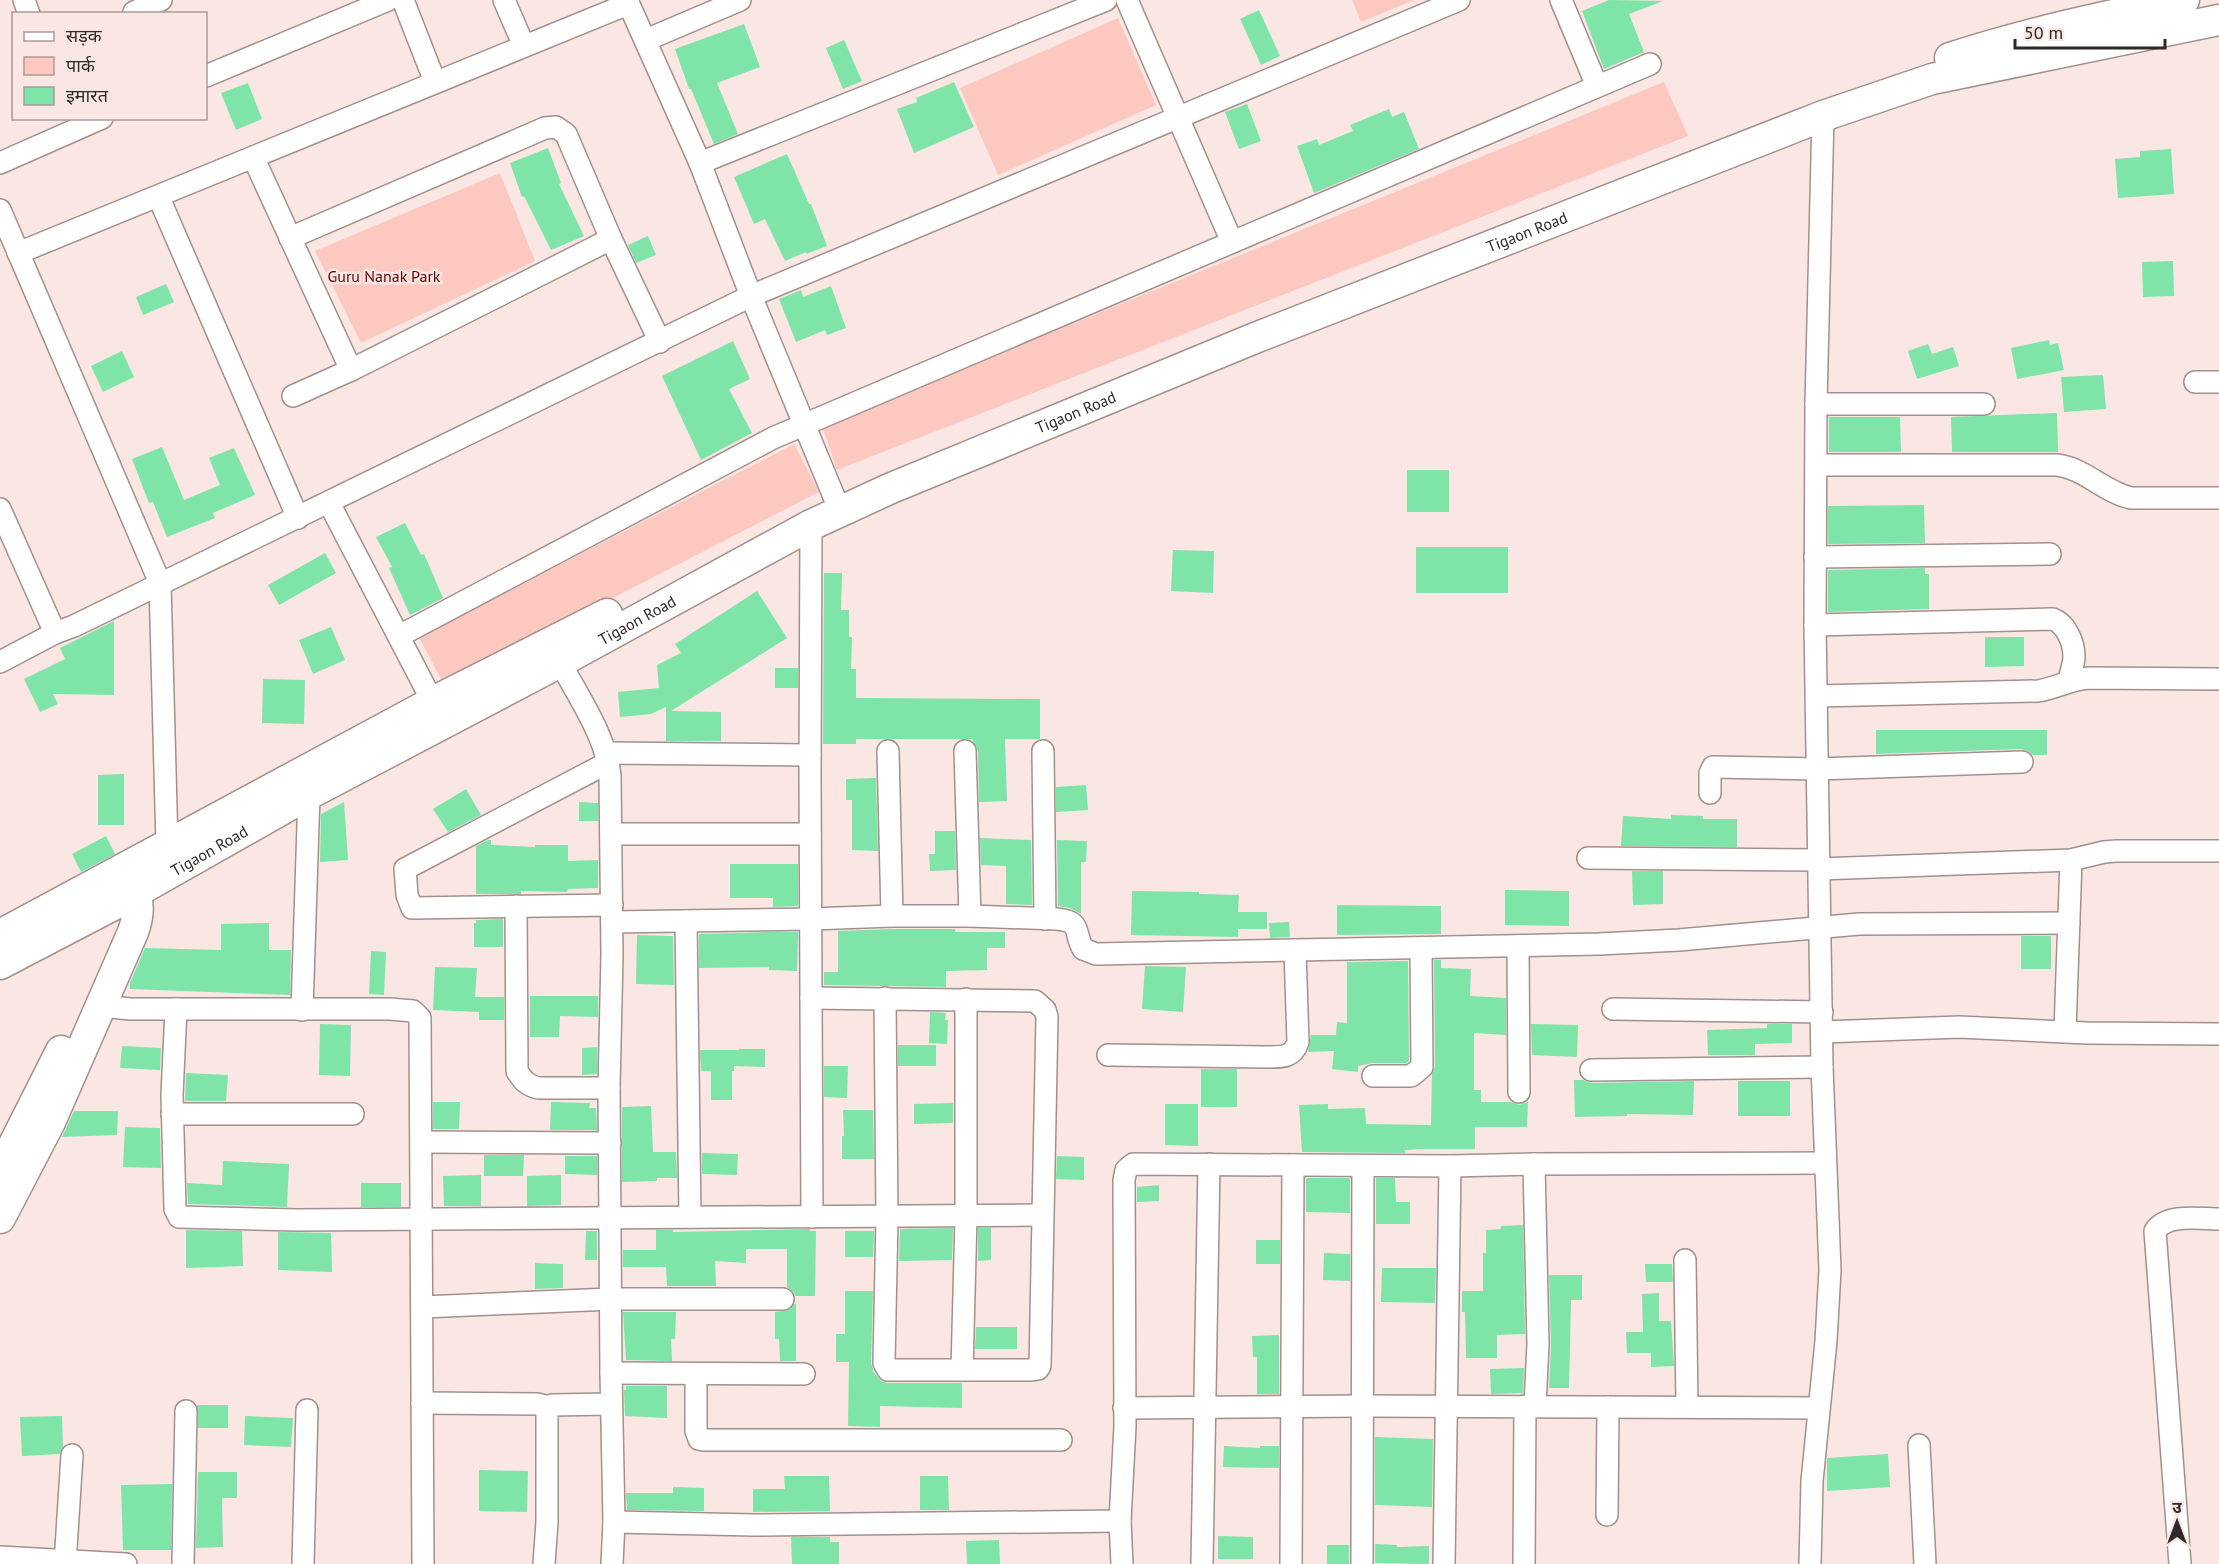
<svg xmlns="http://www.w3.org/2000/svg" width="2219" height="1564" viewBox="0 0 2219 1564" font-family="'PT Sans','Noto Sans Devanagari',sans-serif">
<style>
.green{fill:#fdc8c0}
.building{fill:#7ee4a8}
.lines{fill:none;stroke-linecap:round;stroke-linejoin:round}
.street-casing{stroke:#a2908d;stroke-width:24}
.secondary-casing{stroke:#a2908d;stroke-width:33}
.street{stroke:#fff;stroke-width:21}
.secondary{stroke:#fff;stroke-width:30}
.labels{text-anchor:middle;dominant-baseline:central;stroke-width:5;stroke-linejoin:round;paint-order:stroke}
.street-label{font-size:16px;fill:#2f2827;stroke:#fae7e3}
.park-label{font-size:16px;fill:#5f0000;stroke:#fae7e3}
</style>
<rect width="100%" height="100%" fill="#fae7e3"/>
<!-- green -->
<g class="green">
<path d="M1352,0H1414L1361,22Z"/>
<path d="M1118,18L1156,105L998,175L960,88Z"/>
<path d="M1664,82L1688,136L837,470L822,426Z"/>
<path d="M500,173L535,261L361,343L315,251Z"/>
<path d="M794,444L819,492L444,685L419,637Z"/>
</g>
<!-- building -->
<g class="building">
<path d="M1609,0L1663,1L1629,14L1644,52L1604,69L1582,11Z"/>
<path d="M1259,10L1280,56L1261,65L1240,19Z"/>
<path d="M744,24L760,67L717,83L738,134L714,144L691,89H689L675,49Z"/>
<path d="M844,40L862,81L843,89L826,48Z"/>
<path d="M954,82L974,127L914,153L897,109L917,102L916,98Z"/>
<path d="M248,83L262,119L236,130L221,93Z"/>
<path d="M1247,104L1261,141L1239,149L1225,112Z"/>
<path d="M1389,109L1392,117L1404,112L1419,149L1314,193L1297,146L1317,139L1319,145L1353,131L1350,125Z"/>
<path d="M548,148L561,183L559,184L584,236L551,250L524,196L522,197L510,163Z"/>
<path d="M2171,149L2174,194L2118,198L2115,159L2140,157V151Z"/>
<path d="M787,154L809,204H811L827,246L806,254V252L785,261L765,219L754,224L734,177Z"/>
<path d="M648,236L656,255L636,263L628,245Z"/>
<path d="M2173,261L2174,296L2143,297L2142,262Z"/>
<path d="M166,284L174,302L143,315L136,297Z"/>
<path d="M831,286L846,328L827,335L825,330L796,342L779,299L801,290L803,297Z"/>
<path d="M2049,340L2050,345L2058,343L2064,370L2017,379L2011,348Z"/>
<path d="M733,341L750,379L729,389L752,433L701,460L662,376Z"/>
<path d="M1928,344L1932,354L1953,347L1959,366L1917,379L1908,351Z"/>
<path d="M122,351L134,377L103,392L91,366Z"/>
<path d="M2103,375L2106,409L2064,412L2061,377Z"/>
<path d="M2057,413L2058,452H1952L1951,417Z"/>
<path d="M1829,417H1900L1901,452H1829Z"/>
<path d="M162,447L184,500L220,485L209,458L234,448L255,495L213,513L215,518L167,537L153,502L149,503L132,459Z"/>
<rect x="1407" y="470" width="42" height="42"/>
<path d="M1924,505L1925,543L1828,544V506Z"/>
<path d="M405,523L421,555L424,554L443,598L410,615L389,568L392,567L376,537Z"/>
<rect x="1416" y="547" width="92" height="46"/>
<path d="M1173,550L1214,551L1213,593L1171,591Z"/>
<path d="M325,553L336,573L279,605L268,585Z"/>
<path d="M1925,568V574H1929V609L1828,612V570Z"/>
<path d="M824,573H842L841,610H849V637H852L851,669H856V698L1040,699V739H1005L1007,801L979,802L978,751L972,739H856V744H823Z"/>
<path d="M757,591L787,638L671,711L721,712V741H666V707L651,714L620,717L618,692L659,688L657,665L681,653L675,644Z"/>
<path d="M114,621V695L53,694L58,704L40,712L24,679L65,659L60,648Z"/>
<path d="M331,627L345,660L313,674L299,640Z"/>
<path d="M1985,637H2024V666L1985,667Z"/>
<rect x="775" y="668" width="23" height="20"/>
<path d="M263,679L305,680L304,724L262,723Z"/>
<path d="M1876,730H2047V755H2033L2028,751L2022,749L1876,754Z"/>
<path d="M124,774V825H98V775Z"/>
<path d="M876,778L878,851L852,850V800H846V779Z"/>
<path d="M1086,785L1088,810L1056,812V787Z"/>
<path d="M466,789L481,815L448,832L433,809Z"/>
<path d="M344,802L348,860L320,862L321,814Z"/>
<path d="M579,802L598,803V821H579Z"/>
<path d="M1671,815L1703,816V819H1737V847L1621,846L1623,816L1671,819Z"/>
<path d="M935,831H955L956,870L930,871L929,854H935Z"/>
<path d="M106,836L115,854L81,872L72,854Z"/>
<path d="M980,838L1031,840L1032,905L1006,904V866L981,865Z"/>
<path d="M488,840H491V845L535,847V845H568V861L598,860V888L568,889L567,892L521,891V894H476V846Z"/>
<path d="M1057,840L1087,841L1086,862H1081V914L1070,908L1058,906Z"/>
<path d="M730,864H798V906L773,907V898H730Z"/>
<path d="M1632,871H1663V904L1633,905Z"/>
<path d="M1505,890L1569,891V926L1505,925Z"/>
<path d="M1132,891L1199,892V894L1239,895L1238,912H1267V929H1238V937L1131,935Z"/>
<path d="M1337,905L1441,906V934L1337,935Z"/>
<path d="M503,919V947H474V923H476V920Z"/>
<path d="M1289,922L1290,937L1270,938L1269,923Z"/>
<path d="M269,923V950H291L290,995L130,989V983L145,948L221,950V924Z"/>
<path d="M892,929H955V932H1005V948H987V970L946,971V987L824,985V972H838V931Z"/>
<path d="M769,932H798L797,971L769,970V967L699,968V934Z"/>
<path d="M637,935L673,936L674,985L636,984Z"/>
<rect x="2021" y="936" width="30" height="33"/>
<path d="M371,951L386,952L384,995L369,994Z"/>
<path d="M1434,960H1441V968L1471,969L1470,996L1506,998V1035L1474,1033V1090H1481V1102H1512L1519,1105L1528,1102L1527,1127H1475V1149H1422L1405,1150V1153L1302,1152L1299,1105L1328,1104V1109L1365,1108L1366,1124L1431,1125L1432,1074L1435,1067Z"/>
<path d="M1408,961L1409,1061L1406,1063H1372L1358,1066V1072L1332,1069L1334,1051L1308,1052L1311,1035H1336L1337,1022L1347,1023V962Z"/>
<path d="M1145,966L1186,967L1183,1012L1142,1009Z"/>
<path d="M435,967L477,968L475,997H504V1020H479V1012L433,1010Z"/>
<path d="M598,996V1017L560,1016L559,1037H530V996Z"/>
<path d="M930,1012L946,1013L945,1020H948L947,1044L929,1043Z"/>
<path d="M320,1024L351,1025L350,1076L319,1075Z"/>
<path d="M1531,1024L1578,1025L1577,1057L1532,1055Z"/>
<path d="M1767,1024H1792V1043L1755,1044V1055H1708L1707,1030L1767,1028Z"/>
<rect x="898" y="1045" width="38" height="21"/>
<path d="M122,1046L161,1048L160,1070L120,1068Z"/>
<path d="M597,1047V1074L582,1075V1048Z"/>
<path d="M739,1049H765V1067L734,1066V1071H732V1100H711V1071H701L700,1050H739Z"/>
<path d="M824,1066H848L847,1098L824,1097Z"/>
<rect x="1201" y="1069" width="36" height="38"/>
<path d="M186,1073L228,1075L226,1101H185Z"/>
<path d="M1574,1080H1583L1591,1083L1694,1081L1693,1115L1627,1114V1116L1575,1117Z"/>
<rect x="1738" y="1081" width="52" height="35"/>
<path d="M433,1102H460L459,1129H433Z"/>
<path d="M551,1102L590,1103L589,1108H596L597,1130H550Z"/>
<path d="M953,1103V1123L914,1124V1104Z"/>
<path d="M1165,1104H1198V1146L1165,1145Z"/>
<path d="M651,1106L653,1152H676L677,1178H657V1181L622,1182V1107Z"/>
<path d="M843,1110H873L874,1159H842V1136H844Z"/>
<path d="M74,1111H118L117,1135L62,1137Z"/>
<path d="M125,1127L160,1128L161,1168L123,1167Z"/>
<path d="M702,1153L738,1154L737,1175L702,1174Z"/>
<path d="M484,1155H524L523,1176H484Z"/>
<path d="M565,1156H597V1175L565,1174Z"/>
<path d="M1057,1156L1084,1157V1180L1056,1179Z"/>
<path d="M223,1161L289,1164L287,1207L188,1204L187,1183L222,1185Z"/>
<path d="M481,1175V1206H444L443,1176Z"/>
<path d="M561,1175V1205L527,1206V1176Z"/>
<path d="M1306,1178H1350V1213L1306,1212Z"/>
<path d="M1376,1178H1395L1396,1202H1410V1224H1376Z"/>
<rect x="361" y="1183" width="40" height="24"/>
<path d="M1159,1185V1201L1137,1202V1187Z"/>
<path d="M1523,1225L1525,1334L1497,1335V1358H1466L1465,1312H1462V1291H1483V1253H1486V1230L1501,1229V1226Z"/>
<path d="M953,1228L952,1260L899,1261L900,1229Z"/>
<path d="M978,1228H991V1260L978,1261Z"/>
<path d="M810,1229V1231H816L815,1296H795L794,1292L787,1287V1249H746V1263L715,1261L716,1286H667L666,1267H623V1250H656V1230H673V1232Z"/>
<path d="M186,1230L242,1231L243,1266L186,1268Z"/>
<path d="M586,1231H597V1260H585Z"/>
<path d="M845,1231H874L873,1257H845Z"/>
<path d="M278,1232L331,1233L332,1272L278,1270Z"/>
<rect x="1256" y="1240" width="24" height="24"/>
<path d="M1324,1253L1350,1254V1281L1323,1280Z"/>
<path d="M535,1263L563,1264V1288L535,1289Z"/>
<path d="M1645,1264H1672L1673,1282H1646Z"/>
<path d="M1382,1268H1436L1435,1303L1381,1302Z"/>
<path d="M1549,1275H1582V1300H1571L1569,1388H1549L1551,1345Z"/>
<path d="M845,1291H873L871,1363L874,1373L881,1381L888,1383H962V1408L880,1406V1427L848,1426L849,1362H836V1334H845Z"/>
<path d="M1659,1293V1321H1671L1674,1366L1651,1367V1353H1627L1626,1332H1643L1642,1294Z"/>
<path d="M794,1304H796V1361H780L779,1339H775V1312L789,1310Z"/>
<path d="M623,1312H676L675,1339H671L672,1361L626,1360Z"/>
<path d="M976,1327H1017V1349H975Z"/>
<path d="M1279,1335V1394H1257V1357H1253L1252,1336Z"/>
<path d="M1524,1368L1523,1393L1491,1394L1490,1369Z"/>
<path d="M626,1386H667V1418L625,1416L624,1390H626Z"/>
<path d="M197,1405H228V1428H198Z"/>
<path d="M62,1416L63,1447L59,1454L22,1456L20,1417Z"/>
<path d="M245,1416L293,1418L291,1447L244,1445Z"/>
<path d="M1375,1437L1433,1439L1432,1507L1375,1505Z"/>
<path d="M1224,1446L1260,1448V1446H1279V1468L1223,1467Z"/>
<path d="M1888,1454L1890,1487L1827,1491V1458Z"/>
<path d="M479,1470L528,1471L527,1512L479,1511Z"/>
<path d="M198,1472H237V1498H222L223,1547L196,1548Z"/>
<path d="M784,1476H829L830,1511L753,1512V1489H785Z"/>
<path d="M920,1476H948L949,1510H920Z"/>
<path d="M172,1484L171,1550H123L121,1485Z"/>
<path d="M673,1487L704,1488V1511L627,1510L626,1493H673Z"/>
<path d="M1218,1536L1253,1537V1559H1218Z"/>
<path d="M791,1537H830V1542H839V1564H792Z"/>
<path d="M999,1540L1000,1564H967L966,1541Z"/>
<path d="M1375,1544L1397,1545V1547L1429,1546V1564L1375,1563Z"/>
<rect x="1327" y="1545" width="22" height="19"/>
</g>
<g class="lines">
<defs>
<g id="street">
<path d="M24,0L29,14"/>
<path d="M403,0L435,82"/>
<path d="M504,0L524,46"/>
<path d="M627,0L700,163L751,296L840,511"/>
<path d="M1127,0L1232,242"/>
<path d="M1561,0L1597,86"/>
<path d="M134,12L161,0"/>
<path d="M646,40L740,0"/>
<path d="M206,76L388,0"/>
<path d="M254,159L351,370"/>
<path d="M0,163L102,118"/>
<path d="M700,163L1106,0"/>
<path d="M159,198L298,518"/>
<path d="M0,210L160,583L167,845"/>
<path d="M290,238L545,128L556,127L566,134L611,239L660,342"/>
<path d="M18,253L628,4"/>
<path d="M2195,382H2219"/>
<path d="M293,396L351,370L611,239"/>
<path d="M1816,404H1984"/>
<path d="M1816,465H2057C2084,468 2104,492 2131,498H2219"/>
<path d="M329,503L438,712"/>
<path d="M0,509L55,633"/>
<path d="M811,525L810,774L812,1217"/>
<path d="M1815,557L2050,554"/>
<path d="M1815,625L2053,619C2066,624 2074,642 2074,657C2074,664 2070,674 2069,681"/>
<path d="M399,636L773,438L1650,64"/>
<path d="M0,662L55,633L74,626L751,296L1459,0"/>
<path d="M560,662C579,698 606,736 610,776L612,955L609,1088L611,1373L614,1522L612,1564"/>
<path d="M1817,696L2038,691C2056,688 2071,679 2089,678L2219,679"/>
<path d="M888,751L892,916"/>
<path d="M965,751L970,916"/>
<path d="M1043,751L1045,919"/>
<path d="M606,753L810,755"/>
<path d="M609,762L405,869L407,895L412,908L612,905"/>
<path d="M1710,793V773L1713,767L1818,769L2022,762"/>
<path d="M611,834H810"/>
<path d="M1588,858L1819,860"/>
<path d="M1819,869L2071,860L2104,852L2116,851H2219"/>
<path d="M516,906L517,1071C523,1081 527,1085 538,1088H609"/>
<path d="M686,921L690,1217"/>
<path d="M612,922L811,919L892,916H970L1057,919C1083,922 1073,931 1083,949L1096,954L1599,944L1679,940L1859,924L2069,923"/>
<path d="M1518,946L1519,1092"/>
<path d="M811,998L1035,1001L1045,1010L1047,1017L1040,1366L1038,1369L1032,1370H962"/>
<path d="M885,998L887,1217L884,1363L888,1370H962L966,1217V999"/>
<path d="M102,1006L130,1009H390L413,1011L420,1018L423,1564"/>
<path d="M176,1009L172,1095L175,1209L179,1217L298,1220L1042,1215"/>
<path d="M1613,1009L1822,1012"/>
<path d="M302,1010L309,794L307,782"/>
<path d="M2065,1031L2071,860"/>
<path d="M1823,1032L1959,1027L2087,1033L2219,1034"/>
<path d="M1108,1055L1267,1057C1281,1057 1293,1058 1298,1042L1295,950"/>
<path d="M1591,1070L1822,1067"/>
<path d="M1373,1076H1411L1422,1067L1421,948"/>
<path d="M172,1114H353"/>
<path d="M422,1142L610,1143"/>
<path d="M1534,1164L1538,1344L1535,1406"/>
<path d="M1685,1260L1687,1407"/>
<path d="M423,1307L611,1299H783"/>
<path d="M611,1373L804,1374"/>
<path d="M696,1374V1431L699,1439L703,1440H1061"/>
<path d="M422,1403L537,1404L549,1407"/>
<path d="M1124,1408L1364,1406L1818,1408"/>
<path d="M1919,1445L1925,1564"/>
<path d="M1607,1515L1608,1407"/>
<path d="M614,1522L754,1525L1120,1521"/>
<path d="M0,1557L126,1564"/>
<path d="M65,1564L72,1455"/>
<path d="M183,1564L186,1411"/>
<path d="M303,1564L307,1410"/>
<path d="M544,1564L547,1522V1411L552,1405L611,1404"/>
<path d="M1122,1564L1120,1521L1125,1426L1124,1180L1126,1170L1133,1164L1450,1166L1534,1164L1825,1163"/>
<path d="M1202,1564L1209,1164"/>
<path d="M1291,1564L1293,1165"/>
<path d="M1362,1564L1363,1166"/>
<path d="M1444,1564L1450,1166"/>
<path d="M1524,1564L1525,1406"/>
<path d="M1810,1564L1812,1481L1826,1341L1830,1270L1822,1067L1815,625L1816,404L1823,116"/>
<path d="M2180,1564L2155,1231C2167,1213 2200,1219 2219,1219"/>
</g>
<g id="secondary">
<path d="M1950,58C2027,33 2106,16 2184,0"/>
<path d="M0,935L433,702L607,614"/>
<path id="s1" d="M0,964L115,904L309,794L560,662L811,525L889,489L1255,338L1823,116L1932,79L2219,20"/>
<path d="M0,1172L61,1051"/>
<path d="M0,1218L50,1122L133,932C141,910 139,897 126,878"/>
</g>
</defs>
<!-- street casing -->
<use href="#street" class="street-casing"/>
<!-- secondary casing -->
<use href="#secondary" class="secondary-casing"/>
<!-- street -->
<use href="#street" class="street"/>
<!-- secondary -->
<use href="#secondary" class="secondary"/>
</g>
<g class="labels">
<!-- street labels -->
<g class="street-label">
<text stroke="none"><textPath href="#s1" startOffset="1696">Tigaon Road</textPath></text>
<text stroke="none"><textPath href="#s1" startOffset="1210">Tigaon Road</textPath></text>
<text stroke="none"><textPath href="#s1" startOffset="724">Tigaon Road</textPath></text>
<text stroke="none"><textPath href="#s1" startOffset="238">Tigaon Road</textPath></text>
</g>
<!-- park labels -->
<g class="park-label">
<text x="384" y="276">Guru Nanak Park</text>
</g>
</g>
<!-- legend -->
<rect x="12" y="12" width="195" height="108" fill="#fae7e3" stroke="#a99b98" stroke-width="1.5"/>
<rect x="24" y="32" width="30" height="9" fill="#ffffff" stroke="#a99b98" stroke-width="1.5"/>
<text x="66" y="42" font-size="18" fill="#2f2827">सड़क</text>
<rect x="24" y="57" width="30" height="18" fill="#fdc8c0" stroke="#a99b98" stroke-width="1.5"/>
<text x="66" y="72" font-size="18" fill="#2f2827">पार्क</text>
<rect x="24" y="87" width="30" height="18" fill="#7ee4a8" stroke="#a99b98" stroke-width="1.5"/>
<text x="66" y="102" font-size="18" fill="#2f2827">इमारत</text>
<!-- north arrow -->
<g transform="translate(2177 1522)" stroke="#fae7e3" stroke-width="4.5" paint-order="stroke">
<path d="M0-4.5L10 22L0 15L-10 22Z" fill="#2f2827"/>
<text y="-9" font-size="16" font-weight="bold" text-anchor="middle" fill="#2f2827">उ</text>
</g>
<!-- scale -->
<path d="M2015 39v9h150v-9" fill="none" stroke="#2f2827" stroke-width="3"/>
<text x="2024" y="39" font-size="18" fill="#2f2827" stroke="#fae7e3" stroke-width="4.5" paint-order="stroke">50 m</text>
</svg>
